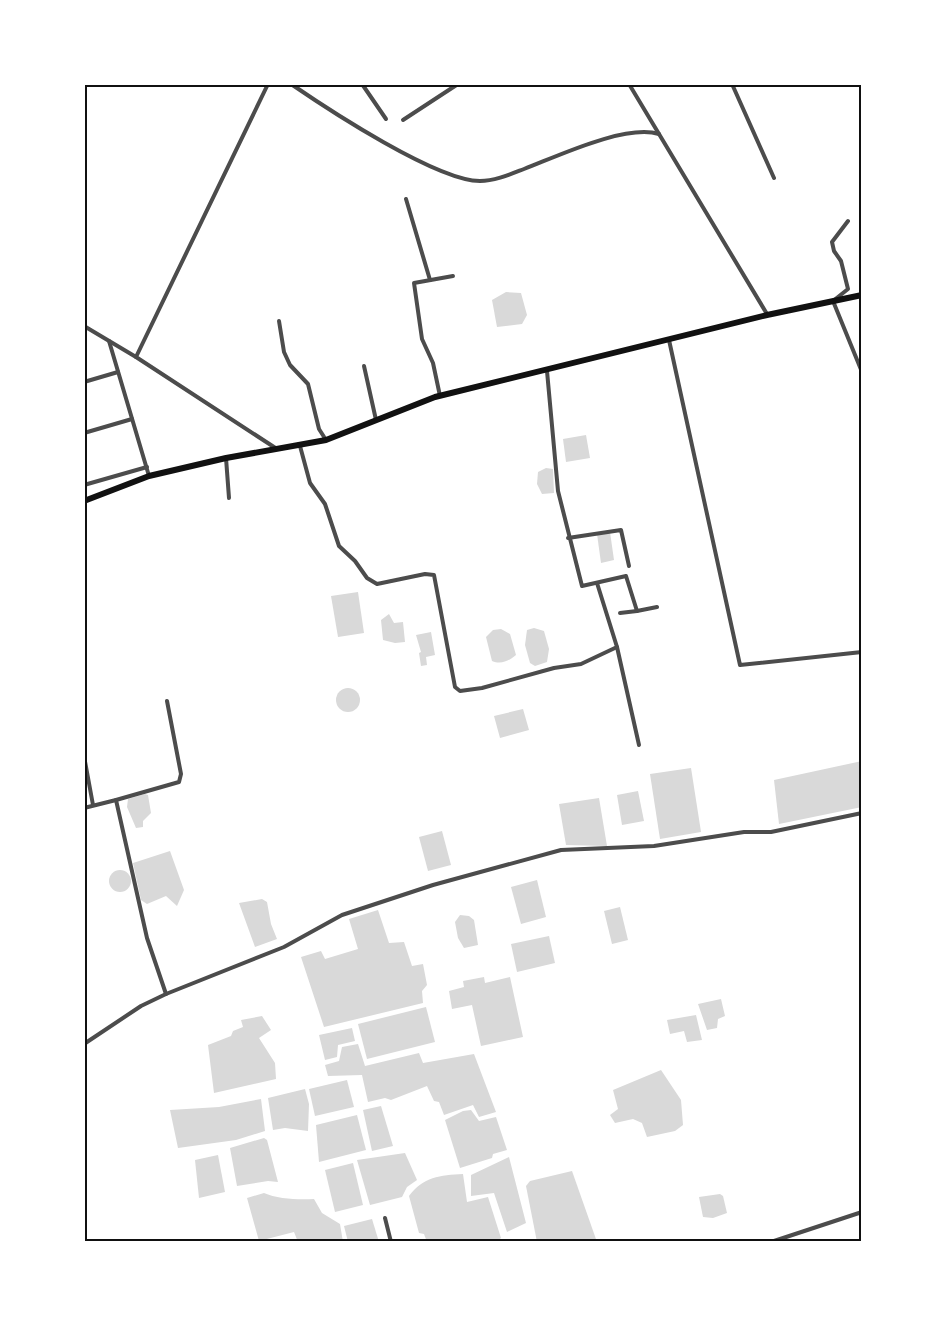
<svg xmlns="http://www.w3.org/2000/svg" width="946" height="1326" viewBox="0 0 946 1326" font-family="'DM Sans',sans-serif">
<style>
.water{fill:#d9d9d9}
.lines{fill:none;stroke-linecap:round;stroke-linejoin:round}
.minor{stroke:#4c4c4c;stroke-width:4}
.primary{stroke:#111;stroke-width:6}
.neatline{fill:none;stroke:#111;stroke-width:2}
</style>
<rect width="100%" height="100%" fill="#fff"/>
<!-- water -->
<g class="water">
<path d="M506,292L521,293L527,315L522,324L497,327L492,300Z"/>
<path d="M586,435L590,458L566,462L563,439Z"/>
<path d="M546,468L553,469L554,493L542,494L537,484L538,472Z"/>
<path d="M610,532L614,560L601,563L597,534Z"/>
<path d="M358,592L364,633L338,637L331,596Z"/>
<path d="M389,614L394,623L403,622L405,642L395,643L383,640L381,620Z"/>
<path d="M534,628L544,631L549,649L547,662L535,666L530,663L525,645L527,630Z"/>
<path d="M501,629L510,634L516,655C509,661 501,665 492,661L486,637L493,630Z"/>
<path d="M431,632L435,655L426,657L427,665L421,666L419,653L421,652L416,635Z"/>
<circle cx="348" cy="700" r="12"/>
<path d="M523,709L529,730L500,738L494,716Z"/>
<path d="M862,761V807L779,824L774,780Z"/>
<path d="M691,768L701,832L660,839L650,774Z"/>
<path d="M638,791L644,821L622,825L617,795Z"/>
<path d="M145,794L148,795L151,813L143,821V827L136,828L127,807L128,799Z"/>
<path d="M599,798L607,846L566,845L559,804Z"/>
<path d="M442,831L451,865L428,871L419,837Z"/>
<path d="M170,851L184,890L177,906L166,896L147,904L141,900L133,863Z"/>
<circle cx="120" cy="881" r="11"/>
<path d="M537,880L546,917L521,924L511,887Z"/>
<path d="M262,899L267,902L271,924L277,939L255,947L239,903Z"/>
<path d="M620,907L628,940L612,944L604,911Z"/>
<path d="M378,910L389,943L404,942L412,966L423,964L427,985L422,991L423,1003L324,1027L301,957L321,951L325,959L358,949L349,919Z"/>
<path d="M460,915L469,916L474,920L478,945L464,948L458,938L455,922Z"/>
<path d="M549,936L555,963L517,972L511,944Z"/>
<path d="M484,977L485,983L510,977L523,1037L481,1046L472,1005L452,1009L449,991L464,987L463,981Z"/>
<path d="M721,999L725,1016L718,1019L717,1028L707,1030L698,1004Z"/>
<path d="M426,1007L435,1042L367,1059L358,1024Z"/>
<path d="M696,1015L702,1040L687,1042L684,1031L670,1034L667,1020Z"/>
<path d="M262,1016L271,1030L259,1038L275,1063L276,1079L214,1093L208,1045L231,1036L233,1031L243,1027L241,1020Z"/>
<path d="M352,1028L355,1041L338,1045L337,1057L325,1060L319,1035Z"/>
<path d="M358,1044L365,1066L419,1053L423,1063L474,1054L496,1112L479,1117L473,1105L444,1115L439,1102L434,1101L427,1086L391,1100L385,1098L368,1102L362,1075L328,1076L325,1065L339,1061L342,1047Z"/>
<path d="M661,1070L681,1100L683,1125L675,1131L647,1137L642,1123L633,1119L615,1123L610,1115L618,1109L613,1090Z"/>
<path d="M347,1080L354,1107L315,1116L309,1089Z"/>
<path d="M305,1089L309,1104L308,1131L285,1128L273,1130L268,1098Z"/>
<path d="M261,1099L265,1131L236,1140L178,1148L170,1110L219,1107Z"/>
<path d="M381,1106L393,1146L372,1151L363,1110Z"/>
<path d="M471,1110L479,1121L496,1117L507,1150L493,1154L492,1158L460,1168L445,1120L463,1111Z"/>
<path d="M357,1115L366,1150L319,1162L316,1125Z"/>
<path d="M264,1138L267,1140L278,1182L268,1181L237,1186L230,1148Z"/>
<path d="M405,1153L417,1180L407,1187L402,1197L370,1205L357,1160Z"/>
<path d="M218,1155L225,1192L199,1198L195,1160Z"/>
<path d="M509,1157L526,1223L507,1232L494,1193L471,1196V1175Z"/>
<path d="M353,1163L363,1205L335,1212L325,1170Z"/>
<path d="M572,1171L597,1242H537L526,1186L530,1181Z"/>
<path d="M463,1174L467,1202L488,1197L501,1238L496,1242H427L424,1234L419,1233L409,1196C423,1177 440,1175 463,1174Z"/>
<path d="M264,1193C277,1199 299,1200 314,1199L322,1213L340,1224L343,1242H298L294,1232L259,1241L247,1198Z"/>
<path d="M720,1194L723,1196L727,1213L713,1218L703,1217L699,1197Z"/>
<path d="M372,1219L379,1242H348L344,1226Z"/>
</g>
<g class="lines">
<!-- minor -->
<g class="minor">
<path d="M268,84L136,357L277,449"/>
<path d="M291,84C329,110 437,181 480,181C495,181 511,174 524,169C558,156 625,124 659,134"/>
<path d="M362,84L386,119"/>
<path d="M629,84L767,314"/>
<path d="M732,84L774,178"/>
<path d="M403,120L458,84"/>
<path d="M406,199L430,280"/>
<path d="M848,221L832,242L834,251L841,261L848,289L833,301L862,372"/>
<path d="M279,321L284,352L290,365L308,384L319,429L326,440"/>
<path d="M84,326L136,357"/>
<path d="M669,340L740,665L862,652"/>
<path d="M109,341L149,476"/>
<path d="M364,366L376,420"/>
<path d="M547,371L558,491L582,586L626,576L637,611L657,607"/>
<path d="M84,382L118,372"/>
<path d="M440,396L433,363L422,339L414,283L453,276"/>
<path d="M84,433L132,419"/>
<path d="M300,446L310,483L325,504L339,546L355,561L367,578L377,584L425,574L434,575L455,687L460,691L482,688L554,668L581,664L617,647L597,583"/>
<path d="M226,458L229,498"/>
<path d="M84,485L147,467"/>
<path d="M568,538L621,530L629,566"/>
<path d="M620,613L637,611"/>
<path d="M617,647L639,745"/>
<path d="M84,756L93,805"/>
<path d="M84,808L116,800"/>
<path d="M166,994L147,938L116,800L179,782L181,774L167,701"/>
<path d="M84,1044L141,1006L166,994L284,947L342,915L433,885L561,850L654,846L744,832H771L862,813"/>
<path d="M385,1218L391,1242"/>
<path d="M771,1242L862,1212"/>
</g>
<!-- primary -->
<path class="primary" d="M84,501L149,476L226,458L326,440L435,397L767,315L862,295"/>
</g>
<!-- border -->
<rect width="946" height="1326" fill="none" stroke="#ffffff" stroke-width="171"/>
<rect x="86" y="86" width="774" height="1154" class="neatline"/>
</svg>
